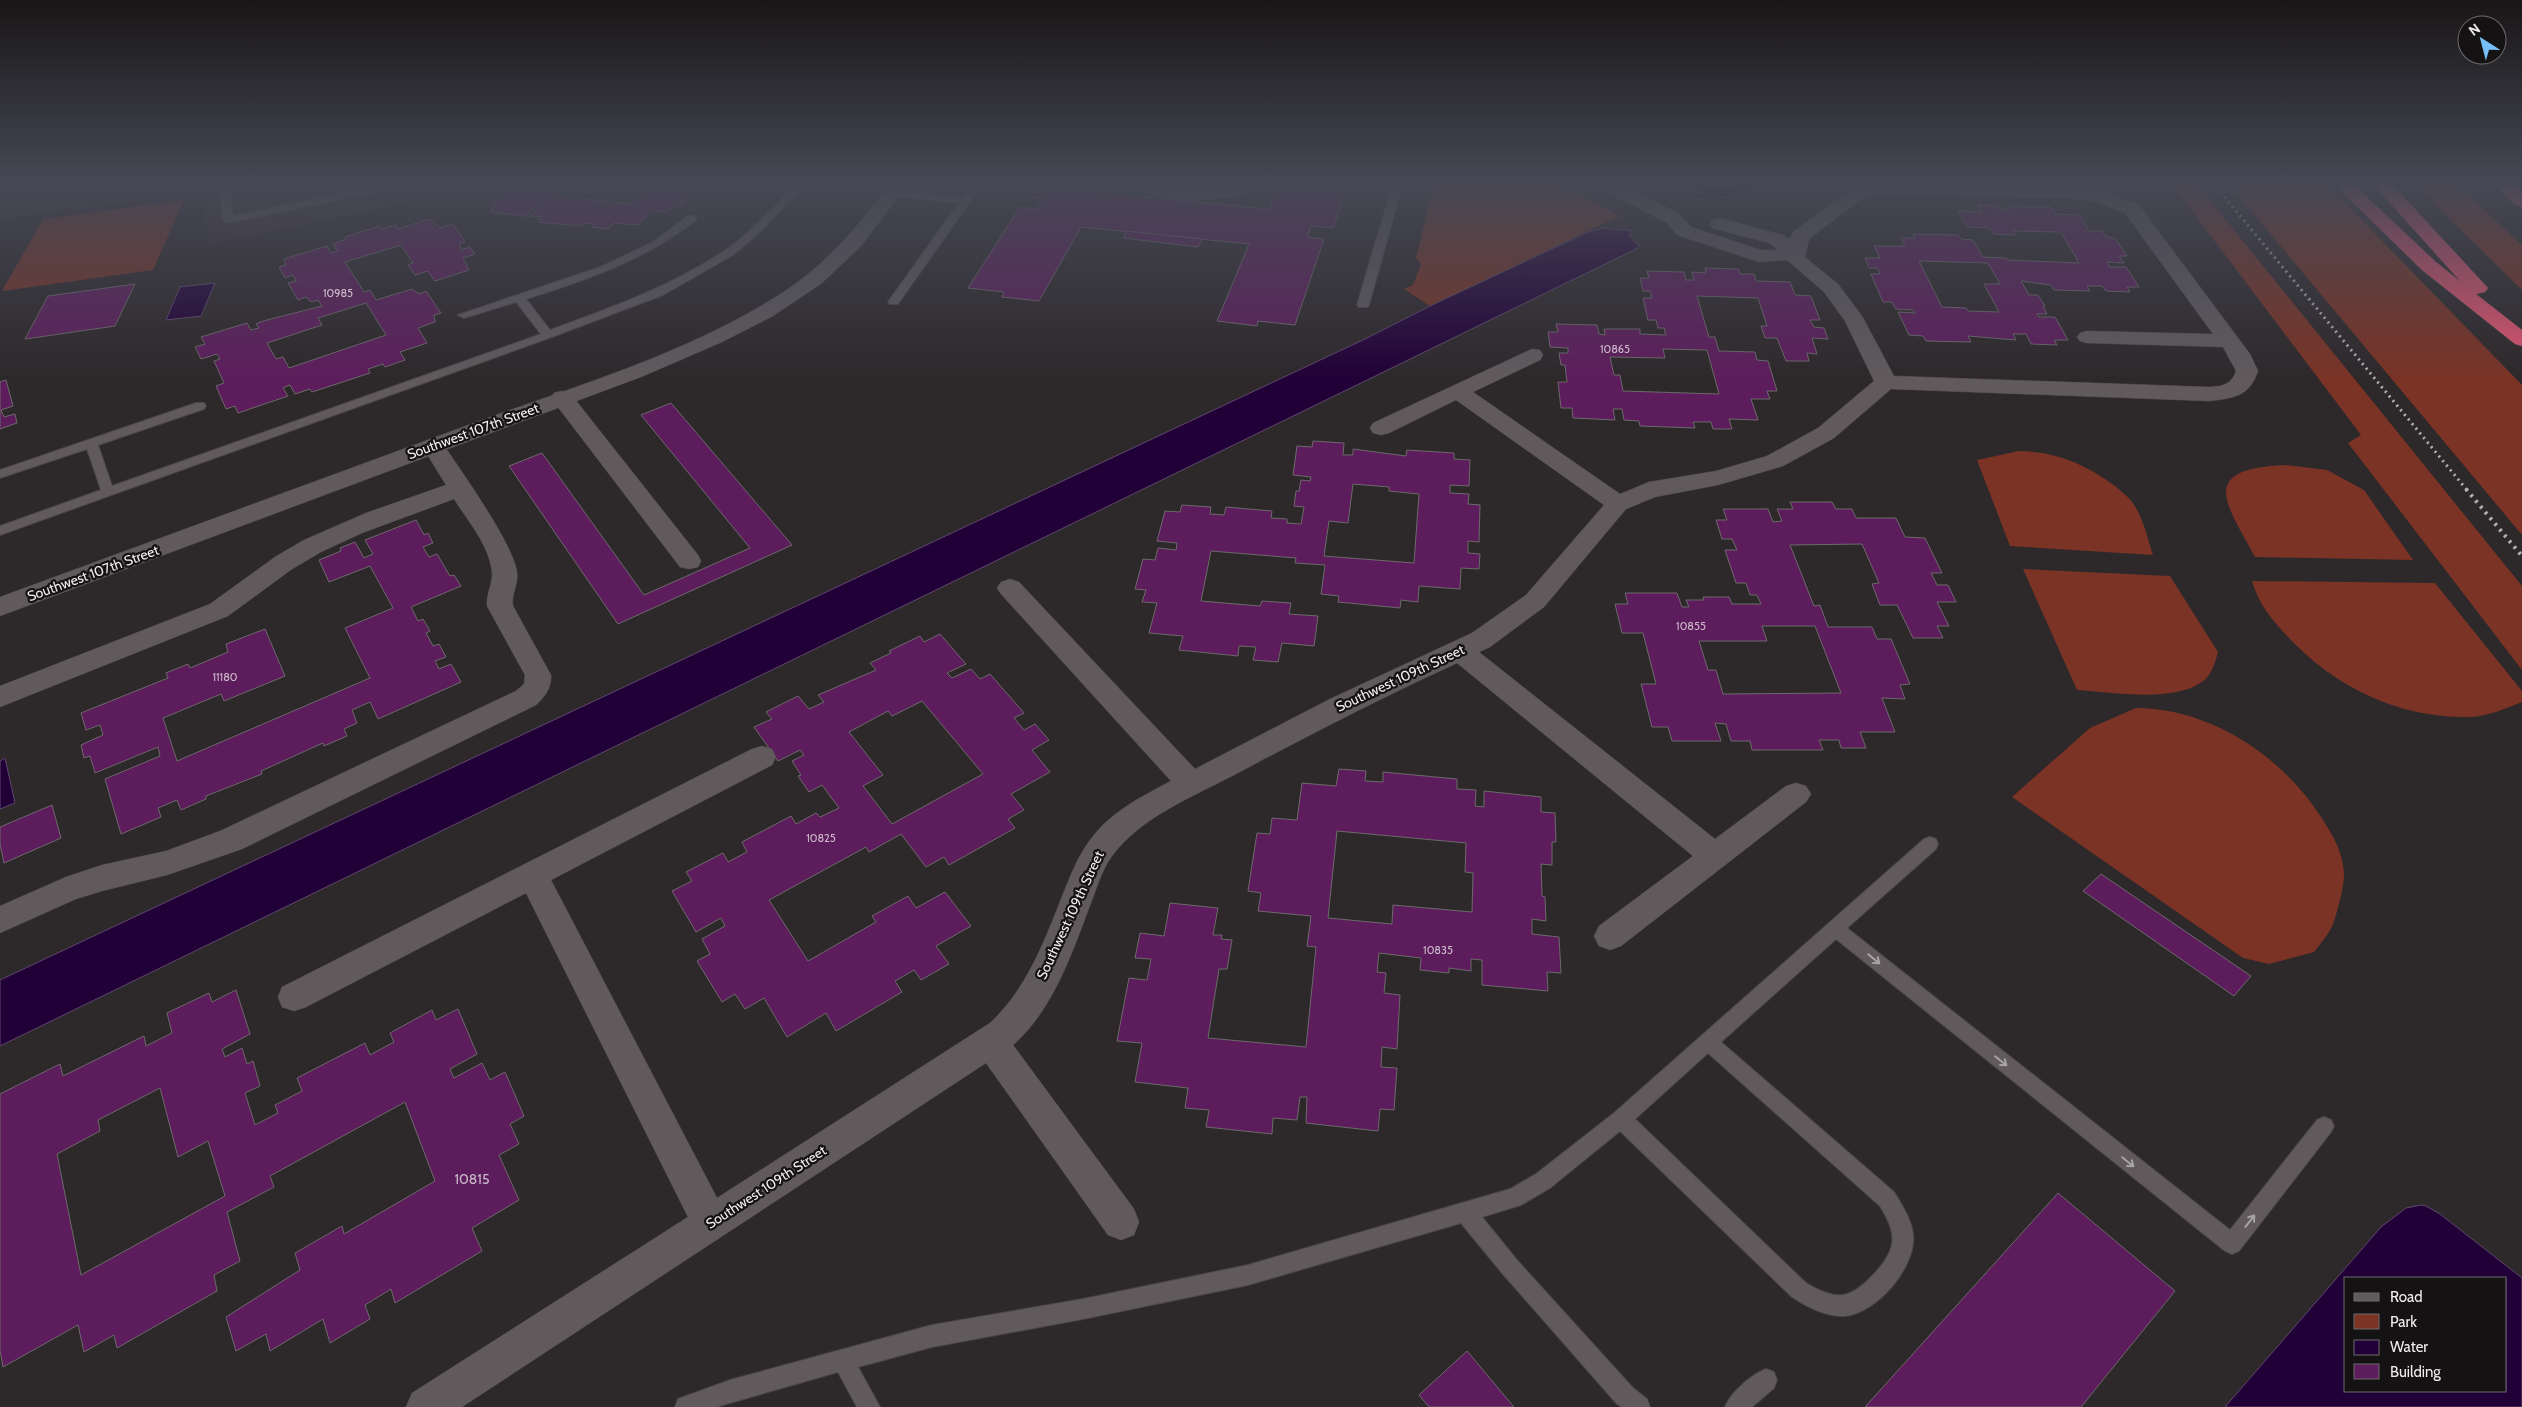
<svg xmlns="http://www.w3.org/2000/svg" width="2522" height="1407" viewBox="0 0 2522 1407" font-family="Cabin,sans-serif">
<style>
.built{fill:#3a3034}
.green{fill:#7a3325}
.water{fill:#210037;stroke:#5f476e;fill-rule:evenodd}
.building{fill:#5d1d5c;stroke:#6d696c;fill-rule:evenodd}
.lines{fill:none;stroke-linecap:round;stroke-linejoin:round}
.lane-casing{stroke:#4a4648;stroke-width:2}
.street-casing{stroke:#4a4648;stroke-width:1}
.secondary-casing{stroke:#4a4648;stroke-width:1}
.highway-casing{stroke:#4a4648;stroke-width:1}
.lane{fill:#605a5d;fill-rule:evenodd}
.street{fill:#605a5d;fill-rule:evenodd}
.secondary{fill:#605a5d;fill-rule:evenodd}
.highway{fill:#de546f;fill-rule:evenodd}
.rail-far1{stroke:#b4b0b2;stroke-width:3;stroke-dasharray:2 4;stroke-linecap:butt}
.rail{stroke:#b4b0b2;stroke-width:4;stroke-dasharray:2.5 5;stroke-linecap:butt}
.oneway{stroke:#a8a4a6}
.labels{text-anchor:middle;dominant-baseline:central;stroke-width:4.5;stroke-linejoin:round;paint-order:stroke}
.number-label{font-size:11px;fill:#ccbaca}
.street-label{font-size:14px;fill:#f1eeef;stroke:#141213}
.near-number-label{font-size:14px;fill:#ccbaca}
</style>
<rect width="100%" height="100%" fill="#2d282a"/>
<!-- built -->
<path class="built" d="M26,183H482L475,189L210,244L201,193L0,219V196Z"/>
<!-- green -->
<g class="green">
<path d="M1434,183H1559L1619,216L1430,306L1404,289L1413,285L1421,264L1416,258Z"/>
<path d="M2171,183H2196L2522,586V670L2348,443L2361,435Z"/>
<path d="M2228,183H2326L2522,385V535Z"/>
<path d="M2413,183H2456L2522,245V290Z"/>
<path d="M184,200L153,270L2,291L43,219Z"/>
<path d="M2019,451C2057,452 2085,464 2115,486C2123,493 2131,498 2136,508C2144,521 2148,540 2153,555L2010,546L1977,460Z"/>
<path d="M2285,465L2327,470L2364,490L2413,560L2255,557C2226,503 2197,469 2285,465Z"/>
<path d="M2023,569L2170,576L2218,652C2215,663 2212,675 2202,682C2172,703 2112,692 2077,690Z"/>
<path d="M2252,581L2435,583L2522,691V702C2504,709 2487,717 2467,717C2399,718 2335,687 2289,638C2272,620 2259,605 2252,581Z"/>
<path d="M2136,708C2210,708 2282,756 2321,817C2333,835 2344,854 2344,876C2344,886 2337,914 2333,924C2329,934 2320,944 2314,952L2269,964L2243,958L2012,797L2090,728Z"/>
</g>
<!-- water -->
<g class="water">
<path d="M1703,183H1765L1730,197L1695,199Z"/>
<path d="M1603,228L1614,230H1631L1629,236L1639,246L1638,248L0,1046V980L1365,339L1430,306L1588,232Z"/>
<path d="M215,283L201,316L166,320L180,287Z"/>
<path d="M5,758L15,803L0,809V761Z"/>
<path d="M2421,1205L2426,1206L2440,1214L2522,1278V1407H2225L2381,1227L2406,1208ZM2346,1278H2506V1391H2346Z"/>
</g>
<!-- building -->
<g class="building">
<path d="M525,183H566L565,185H570L558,196L631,204L652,183H703L680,207L673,206L667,212L652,210L638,225L614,223L608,229L592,227L595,224L584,223L581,226L538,222L542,217L530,216L540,207H535L525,216L491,212L494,209H491L495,205H491L514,184L522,185Z"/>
<path d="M1031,183H1099L1094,192L1269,209L1279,183H1348L1333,228L1311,226L1307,237L1324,239L1295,325L1258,321L1257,326L1217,321L1249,244L1081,227L1039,301L1002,297L1004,292L968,288L1020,207L1037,209L1044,198L1023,196Z"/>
<path d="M1171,185L1205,188L1199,202L1164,199Z"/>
<path d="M1978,205H1997L1999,209L2010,210L2008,206L2051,207L2055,214L2079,215L2089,231H2102L2106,237L2115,238L2127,256H2119L2124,263L2107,262L2110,267H2126L2139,287H2127L2130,292L2106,291L2102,286H2087L2090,291L2054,290L2051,285L2021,281L2029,295H2038L2045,306H2043L2047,314H2037L2039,317H2055L2068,340H2054L2057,345L2031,344L2026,334H2013L2016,340L1968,336L1971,342L1926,341L1923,336L1909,335L1898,312L1915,313L1913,310L1896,309L1892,302H1883L1871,274H1880L1877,268H1869L1865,258H1880L1874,246H1905L1901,238H1915L1913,234L1958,235L1961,239L1973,240L1983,257L2006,258L2008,260L2079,263L2061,232L2013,231L2015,235L1994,234L1990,228L1967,227L1958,211L1982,212ZM1919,261L1988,263L2000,284H1984L1999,312L1968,311L1966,308L1942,307Z"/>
<path d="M430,219L440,228L453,224L465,242L460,243L461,250L470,247L475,254L463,258L469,270L435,281L428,271L415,275L408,265L413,263L401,245L345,262L364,292L370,290L376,300L412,289L419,294L426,291L441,313L434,315L435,322L418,328L427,343L400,352L405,360L385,367L383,364L368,369L370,373L312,392L310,389L295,394L290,385L283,388L288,396L238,413L235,406L226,409L216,386L224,383L214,361L220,359L217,354L201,359L195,347L205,344L201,337L247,323L251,330L259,328L256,324L263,321L322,306L318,300L311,302L306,297L298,300L288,283L296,281L293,275L285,278L279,267L286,265L284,259L327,246L331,253L337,251L333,244L346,239L345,237L380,226L382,229L396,225L398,229ZM366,303L386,335L289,368L283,357L276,359L267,343L322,325L318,318Z"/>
<path d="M1127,231L1202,239L1198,247L1123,238Z"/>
<path d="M1705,268L1738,269L1740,274H1754L1756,281L1790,282L1795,295L1811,296L1820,320H1810L1814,327L1824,328L1828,339L1812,338L1817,354L1807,353L1809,361H1786L1777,338H1765L1761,326H1767L1758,298L1697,296L1709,337H1715L1719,351L1755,352L1757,360L1768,361L1777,391H1767L1770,399H1751L1758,420L1729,419L1732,429H1713L1711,422H1693L1695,428L1640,426L1639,421L1624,420L1622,409H1613L1615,420L1573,418L1572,408H1561L1558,382H1567L1565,365H1561L1559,353H1568V348L1550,347L1548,332H1558L1556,324L1597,325L1599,334L1605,335L1604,329H1640V334L1666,335L1664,328H1658L1656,320H1648L1643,298H1652L1650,291H1643L1640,278H1649L1647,271L1684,272L1686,280H1694L1692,272L1706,273ZM1663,349L1707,350L1719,394L1623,391L1620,375H1614L1610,357L1665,358Z"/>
<path d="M135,284L115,326L25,339L48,296Z"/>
<path d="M6,380L13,406L1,410L4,417L15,414L17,423L0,429V382Z"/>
<path d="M671,403L792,545L618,624L509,466L542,453L644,595L750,548L641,415Z"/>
<path d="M1313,441L1344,443L1343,455H1353V449L1406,456L1407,450L1454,453V459L1470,460L1469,486L1450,485V493L1469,494L1468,504L1480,505L1479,542L1468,541V553L1480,554L1479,569L1461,568L1460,589L1419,586L1418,602L1401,600L1400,608L1338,602L1339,596L1321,594L1325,565L1295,563L1296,558L1211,551L1201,601L1260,606L1262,601L1291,603L1289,614L1318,616L1314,646L1282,643L1278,662L1253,660L1256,647L1239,646L1238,656L1179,650L1183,636L1149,633L1157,603L1142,602L1146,590L1135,589L1143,559L1155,560L1158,548L1176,550L1177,543L1157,541L1165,511L1180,512L1182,505L1211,507L1210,514L1224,515L1226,507L1272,511L1271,518L1287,519V523L1301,524L1304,507L1294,506L1296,491H1299L1301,480L1310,481L1311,477L1293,475L1297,446L1312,447ZM1353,484L1389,487V491L1419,494L1414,563L1324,556L1329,521L1348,523Z"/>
<path d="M1790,502H1832L1836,509H1852L1856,518H1896L1905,537L1925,538L1942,573H1931L1937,585H1948L1956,602H1937L1949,626H1937L1943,638H1913L1897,605H1880L1872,584L1879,583L1862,544L1790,545L1814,606L1820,605L1828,627H1872L1877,639H1891L1910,684L1900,685L1905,699L1882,698L1895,732H1860L1866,748H1841L1839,740H1819L1823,750H1752L1750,741H1731L1726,724L1715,723L1721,741H1672L1668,727H1652L1641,684H1656L1643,633H1622L1615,604H1628L1625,593H1677L1682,607H1689L1686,600H1704L1703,597H1729L1732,604H1761L1757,595H1750L1746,583H1736L1725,550H1737L1732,539H1722L1716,520H1727L1723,509H1768L1773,522L1782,521L1777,509H1793ZM1762,626H1815L1841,693L1723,694L1716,670H1708L1699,641H1767Z"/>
<path d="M416,520L424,535L428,533L433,543L423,547L429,557L437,554L450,576L454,575L461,586L411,607L418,621L423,619L430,631L426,633L433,646L439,644L446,657L435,661L439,669L451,664L461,682L378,719L370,702L352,710L357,723L344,729L347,736L324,746L323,743L261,771L262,774L206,796V799L181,810L177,800L158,808L161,817L121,834L105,779L160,756L158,747L95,773L90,756L84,758L81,745L103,735L100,725L86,730L81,713L168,678L166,673L188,664L190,668L228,652L226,644L265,629L285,676L224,701L221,694L163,718L177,761L370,678L345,628L393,608L370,566L329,582L319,560L341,551L340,548L355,542L364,558L373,554L365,540Z"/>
<path d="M940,634L966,664L947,673L952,678L971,669L980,679L990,674L1024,713L1014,718L1024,730L1035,724L1049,740L1032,750L1050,772L1011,794L1024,810L1008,819L1015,828L949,865L944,857L926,867L901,834L869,852L866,847L769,900L808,961L876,922L872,916L908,896L916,908L945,892L971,926L936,946L949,964L921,980L914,970L895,981L902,992L836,1031L826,1013L787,1037L764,998L745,1009L735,994L722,1002L697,961L710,954L702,939L725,926L721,918L696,932L672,891L692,881L686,872L723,853L728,862L747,852L742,842L791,816L796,824L816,813L820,817L839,808L822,785L809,792L798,776L801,775L792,761L804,755L800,750L778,761L754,727L772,719L766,712L798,696L809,709L824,702L818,695L876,670L870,663L891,653L889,651L920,636L924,642ZM922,701L983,774L892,824L863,786L883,775L849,732L888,711L892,716Z"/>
<path d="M1339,769L1366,771L1365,781L1383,782V772L1457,779V789L1476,790L1475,806L1484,807V791L1541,797V812L1555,813L1556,842H1552V865L1541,864L1542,896L1545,897L1546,921L1532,919V934L1559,937L1561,973L1547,972L1548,991L1482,985V960L1471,959V971L1449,968V973L1420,970L1421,958L1379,953L1377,972L1386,973L1384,993L1400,995L1397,1049L1382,1047L1381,1067L1397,1068L1394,1110L1380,1109L1378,1131L1306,1123L1307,1097H1300L1297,1120L1273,1118L1272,1134L1206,1127L1209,1110L1185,1108L1188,1088L1135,1082L1142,1043L1117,1041L1129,978L1147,980L1151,959L1135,958L1140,933L1164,936L1170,903L1218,908L1213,935H1222L1221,939L1232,940L1227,969H1219L1208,1038L1306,1047L1316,947L1307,946L1311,916L1258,911L1261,893L1248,891L1257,833L1270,834L1272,818L1297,820L1302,783L1336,786ZM1337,831L1466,843L1465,872L1473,873L1472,912L1393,905L1392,924L1328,918Z"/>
<path d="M52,805L61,838L4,863L0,844V827Z"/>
<path d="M2101,874L2251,976L2234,996L2083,891Z"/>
<path d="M236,990L250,1034L222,1049L225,1057L242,1048L247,1064L253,1061L260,1086L245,1093L255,1125L278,1113L275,1105L302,1091L297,1078L365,1043L370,1055L394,1042L390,1033L432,1010L436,1020L458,1009L477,1054L450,1069L454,1078L482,1063L490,1080L505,1072L524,1116L510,1124L519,1144L499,1155L519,1200L472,1228L482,1251L395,1303L391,1289L365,1305L370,1319L330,1343L323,1319L270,1351L266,1334L236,1351L226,1317L300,1270L295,1253L342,1226L344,1234L435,1181L405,1102L270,1176L274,1187L227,1212L240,1261L214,1275L217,1291L117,1348L114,1335L84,1352L78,1325L3,1367L0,1350V1094L60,1064L63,1076L144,1036L146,1046L172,1033L167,1013L209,993L212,1002ZM160,1088L178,1157L208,1141L225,1196L81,1275L57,1154L100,1131L98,1120Z"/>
<path d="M2058,1193L2175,1291L2081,1407H1865Z"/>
<path d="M1467,1351L1514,1407H1429L1419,1395Z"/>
</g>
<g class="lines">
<defs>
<g id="lane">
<path d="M96,183H127L103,191L99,190Z"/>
<path d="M219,183H229L233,216L391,183H410L405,186L228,223L223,220Z"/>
<path d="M797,183H807L759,233L733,255L663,295L552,337L0,535V526L101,490L87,449L0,478V470L196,403H204L206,406L204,409L98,445L112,486L541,334L516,302L464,318L458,315L603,266L653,242L688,216H696V220C645,260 587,280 526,299L550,330C610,308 670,287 724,251C751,233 774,206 797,183Z"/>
<path d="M973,183H983L898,304H890L888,302L959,203L892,196L887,193L892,190L963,198Z"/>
<path d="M1130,183C1153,182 1175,193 1199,193C1209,193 1219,192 1229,190C1242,188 1250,183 1263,183C1241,205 1152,204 1130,183Z"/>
<path d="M1393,183H1403L1369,305L1367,307H1359L1357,305Z"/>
<path d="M1930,837L1936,839L1938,844L1936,849L1847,928L2230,1230L2317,1120L2324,1117L2331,1120L2334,1126L2331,1132L2239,1251L2232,1254L2225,1251L1836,939L1721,1042L1894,1192C1902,1205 1911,1219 1913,1234C1917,1266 1877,1313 1845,1316C1826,1317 1807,1307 1792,1297L1620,1131L1550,1188L1521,1205L1482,1217L1516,1259L1633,1388L1647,1399L1650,1407H1622L1617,1404L1502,1273L1461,1223L1248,1285L1083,1319L932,1347L858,1367L880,1407H857L838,1372L716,1407H675L678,1399L730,1380L932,1325L1083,1299L1248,1265L1510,1189L1536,1174L1614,1113L1924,839ZM1708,1053L1880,1206C1898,1235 1897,1249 1874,1274C1850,1300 1837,1301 1806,1283L1635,1119Z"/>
<path d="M1766,1369L1774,1372L1777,1380L1774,1388L1752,1407H1725C1731,1392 1751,1375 1766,1369Z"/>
</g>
<g id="street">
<path d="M1890,183L2082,187L2110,193L2139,205L2250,354L2258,371C2249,397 2234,398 2209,401L1891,389L1834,438L1783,466L1718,485L1655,497L1626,509L1544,607L1490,647L1479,652L1715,839L1786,786L1796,783L1806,786L1811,794L1806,802L1621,946L1610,950L1599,946L1594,936L1599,926L1693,856L1457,663C1381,698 1307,736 1234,775C1192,797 1141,817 1112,856C1101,871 1096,891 1089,908C1071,956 1052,1011 1013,1045L1134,1209L1139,1222L1134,1235L1121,1240L1108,1235L986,1063L462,1407H406L412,1393L688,1217L526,893L306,1007L294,1011L282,1007L278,997L282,987L752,749L762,746L772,749L776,757L772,765L551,880L717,1198L990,1023C1026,989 1043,945 1061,899C1070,877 1078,854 1094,835C1114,810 1143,796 1171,781L1001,594L997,588L1001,582L1010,579L1019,582L1195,769L1330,699L1472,633L1526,595L1604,505L1456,400L1389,433L1381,435L1373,433L1370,428L1373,423L1532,349L1540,350L1543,355L1540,360L1473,392L1620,494L1649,482L1716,471L1767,456L1818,428L1874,381L1845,321L1824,292L1787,260L1759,262L1677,235L1662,217L1664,213H1678L1691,227L1761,250H1778L1769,243L1712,228L1710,224L1712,220L1719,218L1783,235L1789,239L1793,232C1829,206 1844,187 1890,183ZM1895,193L2082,199L2098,202L2125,213L2213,334L2087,331L2080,333L2077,337L2080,341L2087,343L2223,347L2236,371C2231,385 2223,386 2209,387L1894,376L1862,316L1838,284L1805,257L1809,239L1860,200L1873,195Z"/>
<path d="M562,391L570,393L698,555L701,561L698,567L689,569L680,567L551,398L554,393Z"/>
<path d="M433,439L441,441C459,468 513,543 517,572C519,583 511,594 513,606L551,675C552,687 545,697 536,705L242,849L167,875L102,891L76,899L0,933V906L66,877L102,865L166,851L220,831L516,691L524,684L525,675L487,606C486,594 493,583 492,572C489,545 468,521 454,499L362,533L321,552L292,569L228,616L0,707V686L210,604L275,557L304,540L366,513L446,485L422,446L425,441Z"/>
</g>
<g id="secondary">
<path d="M891,183H909L861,246L822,283L773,316L722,342L641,377L0,616V597C158,539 316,481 474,423C578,385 689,353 782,293C827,264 859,225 891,183Z"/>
<path d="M1594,183H1617L1678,213L1680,217L1678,221H1664L1597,187Z"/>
</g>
<g id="highway">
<path d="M2333,183H2352L2436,262L2461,282L2372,183H2391L2488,288L2485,292L2476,294L2522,330V346L2515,344L2422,270Z"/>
<path d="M2493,183H2513L2522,191V207L2515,205Z"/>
</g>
</defs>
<!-- lane casing -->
<use href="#lane" class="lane-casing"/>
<!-- street casing -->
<use href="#street" class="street-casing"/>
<!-- secondary casing -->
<use href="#secondary" class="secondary-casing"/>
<!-- highway casing -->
<use href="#highway" class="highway-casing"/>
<!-- lane -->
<use href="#lane" class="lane"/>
<!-- street -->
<use href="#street" class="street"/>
<!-- secondary -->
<use href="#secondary" class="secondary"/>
<!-- highway -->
<use href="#highway" class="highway"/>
<!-- rail-far1 -->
<path class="rail-far1" d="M2213,183L2467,490"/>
<!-- rail -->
<path class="rail" d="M2466,489L2522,556"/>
</g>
<!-- one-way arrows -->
<defs><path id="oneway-shaft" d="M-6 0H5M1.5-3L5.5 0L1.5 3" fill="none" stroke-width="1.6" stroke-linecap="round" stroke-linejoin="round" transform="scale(1.25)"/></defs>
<g class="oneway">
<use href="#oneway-shaft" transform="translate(1874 959) rotate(39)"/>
<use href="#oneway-shaft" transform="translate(2001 1061) rotate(39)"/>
<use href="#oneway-shaft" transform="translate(2128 1162) rotate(39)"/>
<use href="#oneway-shaft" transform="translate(2250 1221) rotate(-52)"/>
</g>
<!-- sky -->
<linearGradient id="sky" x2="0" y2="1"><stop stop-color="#191617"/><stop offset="0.48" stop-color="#464855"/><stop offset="1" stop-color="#464855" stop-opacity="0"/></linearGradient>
<rect width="2522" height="380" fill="url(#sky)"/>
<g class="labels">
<!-- number labels -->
<g class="number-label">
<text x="338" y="293">10985</text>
<text x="1615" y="349">10865</text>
<text x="1691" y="626">10855</text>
<text x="225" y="677">11180</text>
<text x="821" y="838">10825</text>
<text x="1438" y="950">10835</text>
</g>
<!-- street labels -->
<g class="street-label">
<text transform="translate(473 431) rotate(-20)">Southwest 107th Street</text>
<text transform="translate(93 573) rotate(-20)">Southwest 107th Street</text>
<text transform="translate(1400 678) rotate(-25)">Southwest 109th Street</text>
<text transform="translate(1070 915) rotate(-65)">Southwest 109th Street</text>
<text transform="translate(766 1187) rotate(-33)">Southwest 109th Street</text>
</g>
<!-- near-number labels -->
<g class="near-number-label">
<text x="472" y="1179">10815</text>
</g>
</g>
<!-- legend -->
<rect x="2344" y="1277" width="162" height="115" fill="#141213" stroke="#6c6a6b"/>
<rect x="2354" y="1293" width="25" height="8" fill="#605a5d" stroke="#6c6a6b"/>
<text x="2390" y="1302" font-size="15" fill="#f1eeef">Road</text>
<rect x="2354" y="1314" width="25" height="15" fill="#7a3325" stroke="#6c6a6b"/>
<text x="2390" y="1327" font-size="15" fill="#f1eeef">Park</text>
<rect x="2354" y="1340" width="25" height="15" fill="#210037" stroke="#6c6a6b"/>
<text x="2390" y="1352" font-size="15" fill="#f1eeef">Water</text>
<rect x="2354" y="1364" width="25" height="15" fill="#5d1d5c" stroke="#6c6a6b"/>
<text x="2390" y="1377" font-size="15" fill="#f1eeef">Building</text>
<!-- north arrow -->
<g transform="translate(2482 40) rotate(324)"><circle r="24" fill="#141213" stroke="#6c6a6b"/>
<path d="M0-4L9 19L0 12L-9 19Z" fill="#76c0f7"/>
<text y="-8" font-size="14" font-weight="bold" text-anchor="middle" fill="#f1eeef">N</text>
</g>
</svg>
